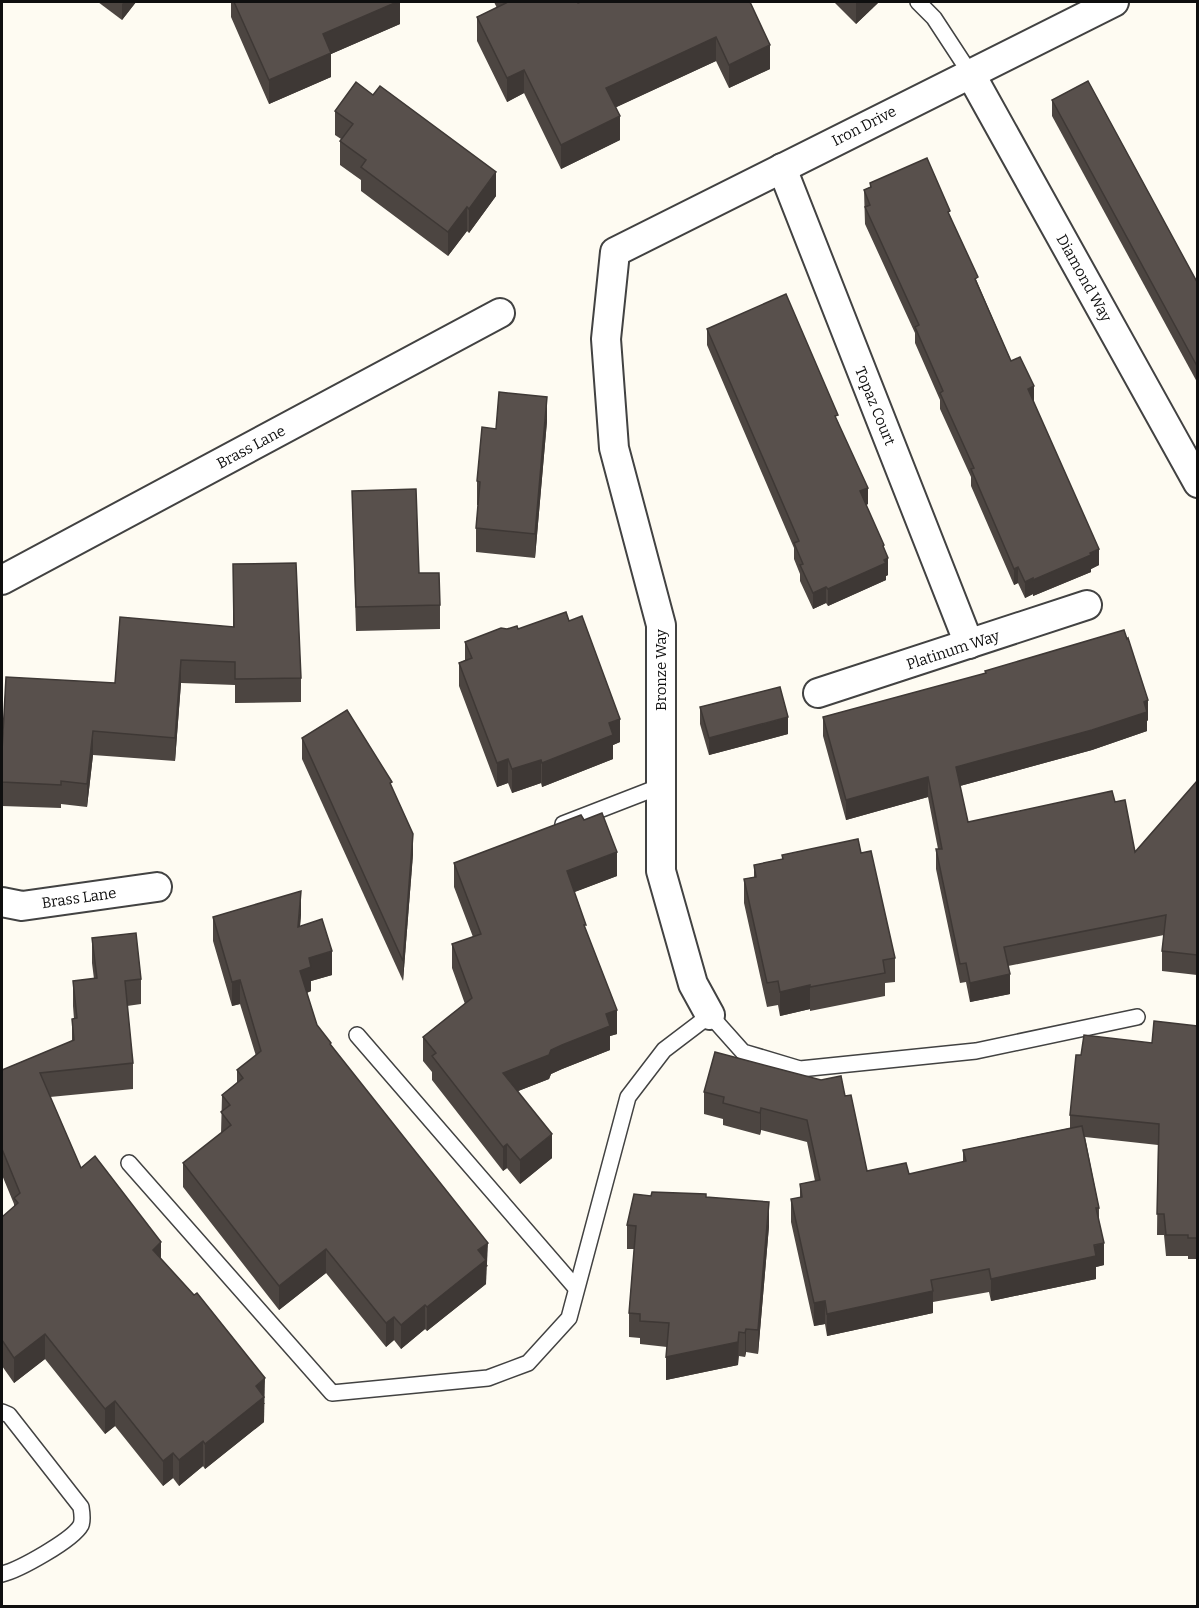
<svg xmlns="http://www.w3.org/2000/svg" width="1199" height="1608" viewBox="0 0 1199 1608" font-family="Bitter,serif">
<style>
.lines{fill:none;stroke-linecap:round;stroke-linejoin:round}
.lane-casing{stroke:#424242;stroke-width:18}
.street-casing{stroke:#424242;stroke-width:32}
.lane{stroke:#fff;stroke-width:15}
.street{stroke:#fff;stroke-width:28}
.wall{fill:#4c4541}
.shaded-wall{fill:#3e3835}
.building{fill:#58504c;stroke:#3e3835;stroke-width:1.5}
.labels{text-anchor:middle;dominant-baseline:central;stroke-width:6;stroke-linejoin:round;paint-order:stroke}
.street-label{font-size:15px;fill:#0f0f0f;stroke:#fff}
</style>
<rect width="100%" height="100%" fill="#fefbf2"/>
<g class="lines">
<defs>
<g id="lane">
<path d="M918,2L934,18L970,73"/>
<path d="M563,824L661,786"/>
<path d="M357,1035L576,1288"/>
<path d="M129,1163L332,1393L488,1378L528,1363L569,1318L628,1097L664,1050L710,1015L743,1052L800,1069L976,1051L1137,1017"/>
<path d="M2,1412L9,1415L81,1507C82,1513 83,1520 81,1525C73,1540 19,1570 2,1574"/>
</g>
<g id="street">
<path d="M970,73L1198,483"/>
<path d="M782,168L969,644"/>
<path d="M2,580L500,313"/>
<path d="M818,693L1087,605"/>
<path d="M2,902L22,906L157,887"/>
<path d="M710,1015L693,984L661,871V625L614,448L606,339L615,252L1114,2"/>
</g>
</defs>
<!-- lane casing -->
<use href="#lane" class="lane-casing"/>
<!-- street casing -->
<use href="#street" class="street-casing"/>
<!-- lane -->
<use href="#lane" class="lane"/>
<!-- street -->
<use href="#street" class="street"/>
</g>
<!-- wall -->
<g class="wall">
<path d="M98,2H136L122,20Z"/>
<path d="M231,2H400V24L331,54V77L269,104L231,17Z"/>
<path d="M494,2H577L578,3L750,2L770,69L729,88L716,61L616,107L620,140L561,169L524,93L507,102L477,41V17L497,8Z"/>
<path d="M834,2H879L856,24Z"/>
<path d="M1052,100L1197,282V382L1052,116Z"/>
<path d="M335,111L496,196L469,233L467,231L448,256L361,191V180L340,165V141L341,139L335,135Z"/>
<path d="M870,183L950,216L978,284L1011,361L1034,403L1099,565L1091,569V572L1033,596V594L1025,598L1018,583L1014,585L971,486V477L940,409V400L915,343V333L865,224L864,190L870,187Z"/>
<path d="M707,329L838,422L868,504L866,505L884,550L888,575L886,576V580L828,606L826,603L813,609L800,581V574L794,559V548L707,345Z"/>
<path d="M547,421L535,558L476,552V528L478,505H477V481Z"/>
<path d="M352,491L419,573L440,605V629L356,631Z"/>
<path d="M233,564L301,678V702L235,703V685L181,683L175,761L93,755L87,807L61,804V808L2,806V751L115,683L233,627Z"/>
<path d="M569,621L620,742L613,745V759L542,787L541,783L512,793L508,783L497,787L459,686V663L465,660V642L507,629H518Z"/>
<path d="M985,671L1148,720L1147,721V731L1092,750L960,786L968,822L1115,802L1135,852L1197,781V975L1162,971V951L1164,935L1008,966L1010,994L970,1002L966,982L960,983L936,869V849H938L928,797L846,820L823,736V717L985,674Z"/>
<path d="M700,707L788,734L709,755L700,724Z"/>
<path d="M302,738L413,854L403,981L302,759Z"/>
<path d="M584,820L617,876L574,892L617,1034L610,1036V1050L562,1069L551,1074L549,1079L518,1091L552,1158L520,1184L507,1168L503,1171L432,1080V1072L423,1061V1037L465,1004L452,968V944L473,937L454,887V863Z"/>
<path d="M861,853L895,958V982L885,983V996L810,1011V1009L780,1016L778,1005L767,1007L744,903V879L754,877V865L782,859V855Z"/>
<path d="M301,914L300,926L332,975L311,981V991L307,993L317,1025L488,1266L486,1267V1284L427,1331L425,1329L401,1349L394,1340L386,1347L326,1273L279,1310L183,1187V1163L221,1134L222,1095L237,1083V1070L256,1056L240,1004L232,1006L213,941V917Z"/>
<path d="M92,938L141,979V1004L127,1006L133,1063V1089L50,1097L81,1168L161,1259L265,1404H264V1422L205,1469L203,1466L179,1486L173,1478L163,1486L115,1426L105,1434L45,1359L14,1383L2,1366V1217L14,1207V1204L2,1175V1070L72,1041V1019H74L73,1006V981L94,979L92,963Z"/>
<path d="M1197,1026V1259H1188V1256H1166L1164,1235H1157L1158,1145L1085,1137L1099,1208V1222L1104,1265L1096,1267V1279L991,1301L989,1292L933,1302V1313L827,1336L825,1324L814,1326L791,1222V1199L800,1198V1184L815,1181L807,1142L761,1130L760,1135L723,1125V1119L704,1114V1092L845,1096L867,1171L909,1174L963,1162V1150L1070,1128V1115L1081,1055L1152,1043Z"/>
<path d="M651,1196L706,1197L769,1226L758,1354L746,1352L745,1357L739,1356L738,1365L666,1380L667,1347L640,1344V1338L629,1337V1313L634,1249H627V1225Z"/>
</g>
<!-- shaded-wall -->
<g class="shaded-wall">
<path d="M124,2H136L122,20V4Z"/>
<path d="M397,2H400V24L331,54V77L269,104V80L323,34Z"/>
<path d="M856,2H879L856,24Z"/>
<path d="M716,37V61L606,112V88Z"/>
<path d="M770,45V69L729,88V65Z"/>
<path d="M524,70V93L507,102V78Z"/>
<path d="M620,116V140L561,169V145Z"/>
<path d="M496,172V196L469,233V209Z"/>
<path d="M467,207V231L448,256V232Z"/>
<path d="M1034,386V403L1028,389Z"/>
<path d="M547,397V421L535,558V534Z"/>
<path d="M868,488V504L860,508V491Z"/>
<path d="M884,545V560L888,558V575L886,576V580L828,606V589Z"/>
<path d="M1099,549V565L1091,569V572L1033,596V580Z"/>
<path d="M1018,567V583L1014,585V569Z"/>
<path d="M1033,578V594L1025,598V582Z"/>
<path d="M826,587V603L813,609V593Z"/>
<path d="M181,660V683L175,761V738Z"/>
<path d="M1148,700V720L1147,721V731L1092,750L956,787V767Z"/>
<path d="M788,717V734L709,755V738Z"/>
<path d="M620,719V742L613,745V759L542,787V763L609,723Z"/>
<path d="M93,731V755L87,807V784Z"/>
<path d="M508,759V783L497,787V763Z"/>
<path d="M541,760V783L512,793V769Z"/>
<path d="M928,777V797L846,820V800Z"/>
<path d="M413,834V854L403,981V961Z"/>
<path d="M617,852V876L567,895V871Z"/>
<path d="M301,891V914L298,951V927Z"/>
<path d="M332,951V975L311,981V991L300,995V971L309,958Z"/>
<path d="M1010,974V994L970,1002V983Z"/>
<path d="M240,980V1004L232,1006V982Z"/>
<path d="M810,985V1009L780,1016V992Z"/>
<path d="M617,1010V1034L610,1036V1050L562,1069L551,1074L549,1079L503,1097V1073L551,1050L606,1014Z"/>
<path d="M761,1108V1130L760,1135V1113Z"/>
<path d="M552,1134V1158L520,1184V1160Z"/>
<path d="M507,1144V1168L503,1171V1147Z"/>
<path d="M769,1202V1226L758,1354V1330Z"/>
<path d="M161,1242V1268L153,1250Z"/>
<path d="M488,1243L486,1284L427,1331V1307L478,1250Z"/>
<path d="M1104,1243V1265L1096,1267V1279L991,1301V1279Z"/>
<path d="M326,1249V1273L279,1310V1286Z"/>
<path d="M933,1291V1313L827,1336V1314Z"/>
<path d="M825,1301V1324L814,1326V1303Z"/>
<path d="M425,1305V1329L401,1349V1325Z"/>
<path d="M394,1317V1340L386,1347V1323Z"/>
<path d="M746,1329V1352L745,1357V1333Z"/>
<path d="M739,1332L738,1365L666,1380V1357Z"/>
<path d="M45,1334V1359L14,1383V1358Z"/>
<path d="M265,1378L264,1422L205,1469V1444L256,1386Z"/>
<path d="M115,1401V1426L105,1434V1409Z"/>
<path d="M203,1441V1466L179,1486V1460Z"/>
<path d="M173,1453V1478L163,1486V1461Z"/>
</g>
<!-- building -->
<g class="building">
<path d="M234,2H397L323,34L331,53L269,80Z"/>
<path d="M505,2H577L578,3L581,2H750L770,45L729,65L716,37L606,88L620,116L561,145L524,70L507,78L477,17L506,3Z"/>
<path d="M1088,81L1197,282V366L1052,100Z"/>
<path d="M356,82L373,95L380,86L496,172L469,209L467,207L448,232L361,167L366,160L340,141L353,124L335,111Z"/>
<path d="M927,158L950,211L948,212L978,277L975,279L1011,361L1020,357L1034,386L1028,389L1099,549L1090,553L1091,555L1033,580V578L1025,582L1018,567L1014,569L971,469L974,468L940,393L943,391L915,327L919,325L865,207L870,205L864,190L871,187L870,183Z"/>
<path d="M786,294L838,415L835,416L868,488L860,491L884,545L883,546L888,558L884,560L886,563L828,589L826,587L813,593L800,565L803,564L794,543L799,541L707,329Z"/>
<path d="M499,392L547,397L535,534L476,528L480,482L477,481L482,427L496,429Z"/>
<path d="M416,489L419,573H439L440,605L356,607L352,491Z"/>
<path d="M296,563L301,678L235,679V662L181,660L175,738L93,731L87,784L61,781V785L2,782V751L6,677L115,683L120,617L234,627L233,564Z"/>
<path d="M566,612L569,621L582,616L620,719L609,723L613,735L542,763L541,760L512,769L508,759L497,763L459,663L472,658L465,642L501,628L507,629L517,626L518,629Z"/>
<path d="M1124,630L1127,639L1128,638L1148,700L1144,702L1147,712L1092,730L956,767L968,822L1112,791L1115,802L1125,800L1135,852L1197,781V955L1162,951L1166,915L1004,947L1010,974L970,983L966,963L960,964L936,849H942L928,777L846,800L823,717L986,673L985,671Z"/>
<path d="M780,687L788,717L709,738L700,707Z"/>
<path d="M347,710L392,782L390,783L413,834L403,961L302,738Z"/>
<path d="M602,813L617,852L567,871L586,925H584L617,1010L606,1014L610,1026L562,1045L551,1050L549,1055L503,1073L552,1134L520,1160L507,1144L503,1147L432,1056L436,1053L423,1037L472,998L452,944L481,934L454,863L581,815L584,820Z"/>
<path d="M858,839L861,853L871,851L895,958L883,960L885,973L810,987V985L780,992L778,981L767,983L744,879L756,877L754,865L783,859L782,855Z"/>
<path d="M301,891L298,927L322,919L332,951L309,958L311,967L300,971L317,1025L331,1043L330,1044L488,1243L478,1250L486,1260L427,1307L425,1305L401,1325L394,1317L386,1323L326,1249L279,1286L183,1163L231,1125L221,1112L230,1105L222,1095L243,1078L237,1070L261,1051L240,980L232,982L213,917Z"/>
<path d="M136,933L141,979L125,981L133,1063L40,1073L81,1168L95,1156L161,1242L153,1250L194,1295L197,1293L265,1378L256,1386L264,1397L205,1444L203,1441L179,1460L173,1453L163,1461L115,1401L105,1409L45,1334L14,1358L2,1340V1341V1217L18,1203L14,1198L20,1193L2,1149V1070L74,1040L72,1019L77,1018L73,981L97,978L92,938Z"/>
<path d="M1154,1021L1197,1026V1238H1188V1235H1166L1164,1214H1157L1159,1124L1070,1115L1076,1055H1081L1084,1035L1152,1043Z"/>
<path d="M715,1052L821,1080L841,1076L845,1096L851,1095L867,1171L906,1163L909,1174L966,1161L963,1150L1082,1126L1099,1208H1096L1104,1243L1094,1245L1096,1256L991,1279L989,1269L931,1280L933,1291L827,1314L825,1301L814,1303L791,1199L802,1197L800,1184L820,1180L807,1120L761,1108L760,1113L723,1103L724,1097L704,1092Z"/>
<path d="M652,1192L706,1194V1197L769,1202L758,1330L746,1329L745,1333L739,1332L738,1342L666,1357L669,1323L640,1321V1314L629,1313L636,1226L627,1225L634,1194L651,1196Z"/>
</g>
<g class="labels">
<!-- street labels -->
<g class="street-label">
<text transform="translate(864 126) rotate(-27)">Iron Drive</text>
<text transform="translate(1084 278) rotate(61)">Diamond Way</text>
<text transform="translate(875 406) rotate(68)">Topaz Court</text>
<text transform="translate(251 447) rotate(-28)">Brass Lane</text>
<text transform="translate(953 650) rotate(-18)">Platinum Way</text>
<text transform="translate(661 670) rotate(-90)">Bronze Way</text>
<text transform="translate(79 898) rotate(-8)">Brass Lane</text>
</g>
</g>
<!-- border -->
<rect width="1199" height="1608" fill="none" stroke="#0f0f0f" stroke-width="6"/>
</svg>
